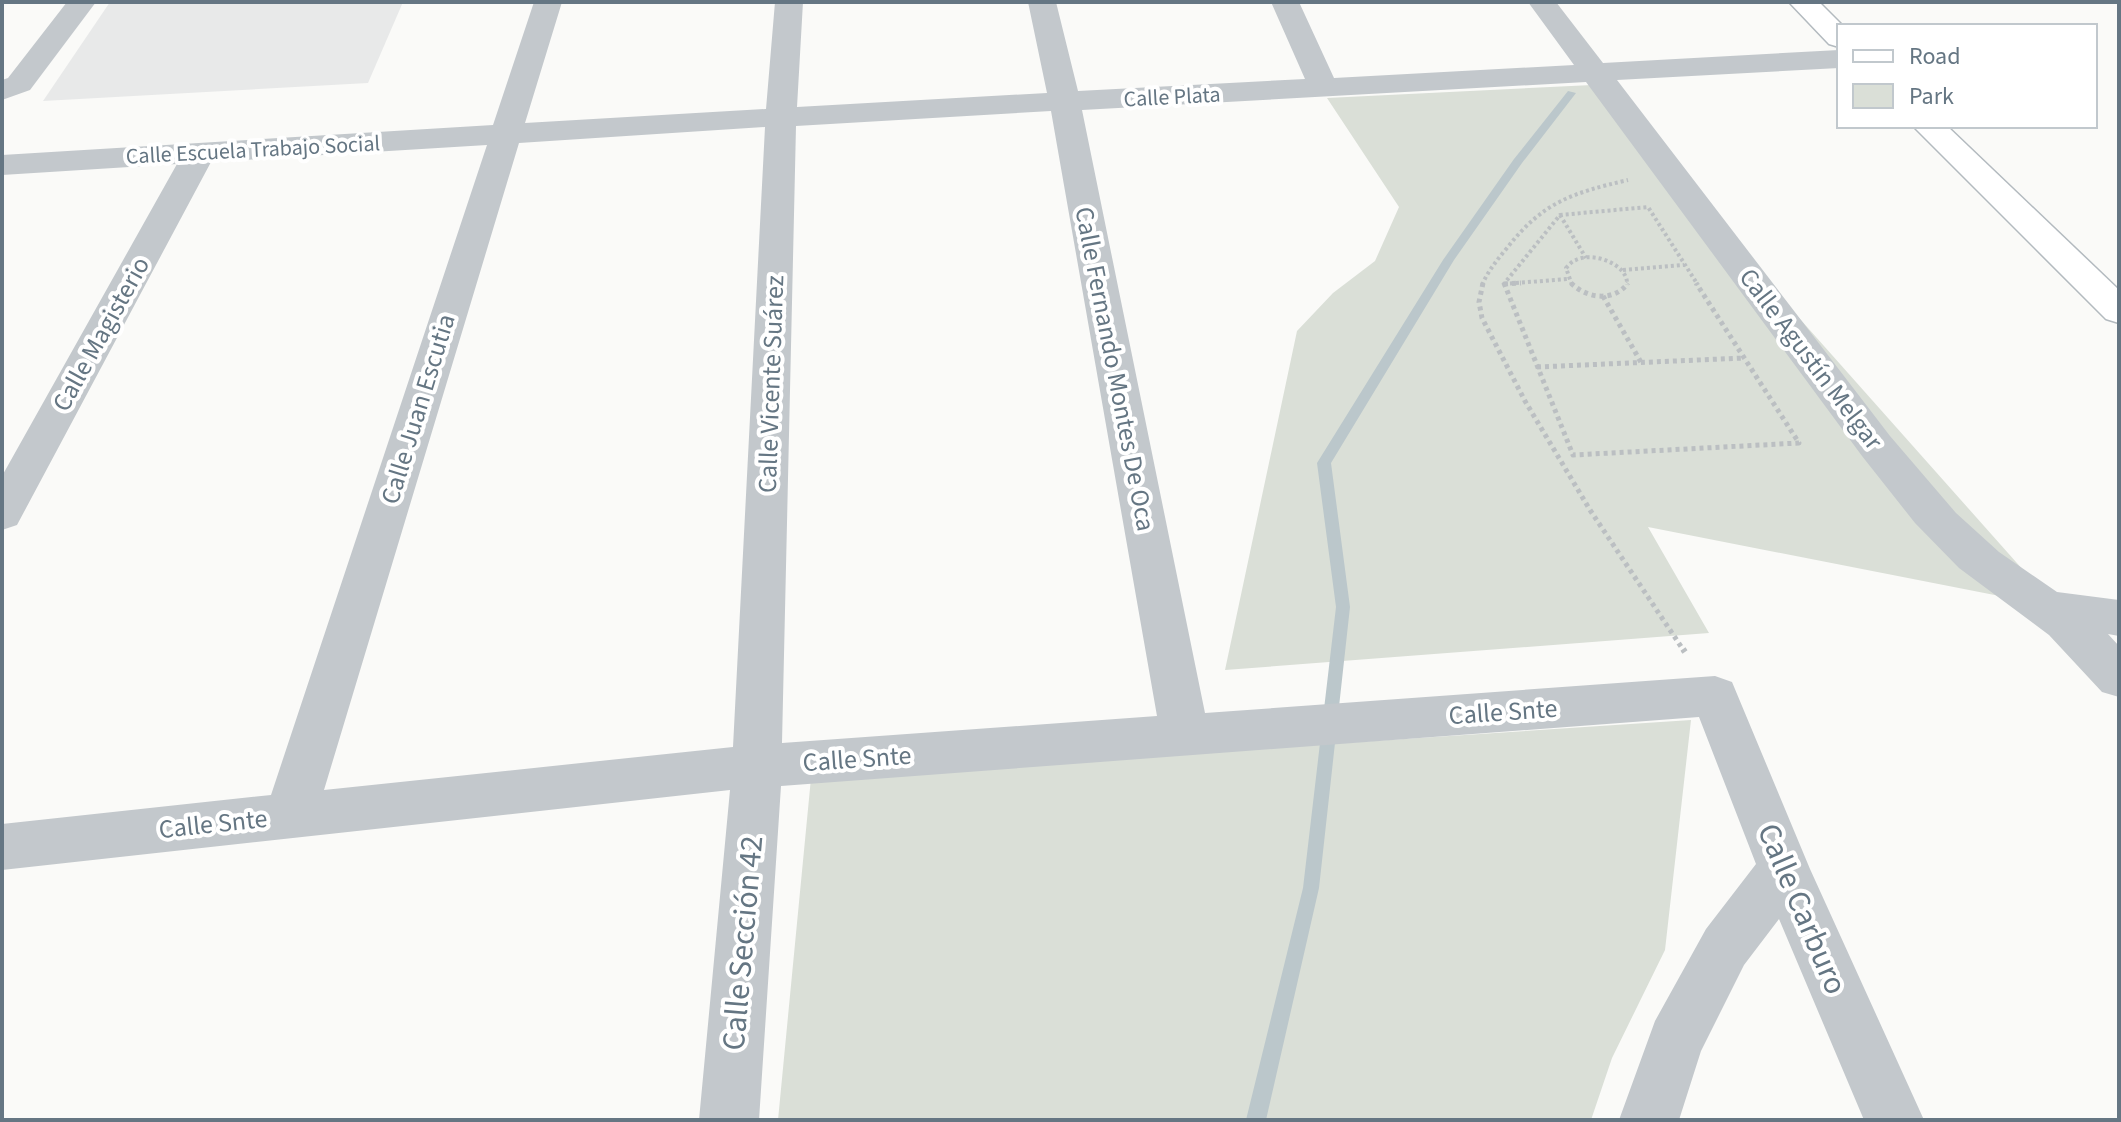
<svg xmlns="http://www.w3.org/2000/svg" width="2121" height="1122" viewBox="0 0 2121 1122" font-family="'Source Sans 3',sans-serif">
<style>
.built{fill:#e8e9e9}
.green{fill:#dadfd7}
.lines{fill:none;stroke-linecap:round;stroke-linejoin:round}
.stream{fill:#bbc7cb;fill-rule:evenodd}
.secondary-casing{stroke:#b3babf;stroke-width:3}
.path-far2{stroke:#bbbfc2;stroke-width:4;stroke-dasharray:3 3;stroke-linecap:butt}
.path-far1{stroke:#bbbfc2;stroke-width:5;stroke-dasharray:4 4;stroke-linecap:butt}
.path{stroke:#bbbfc2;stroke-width:6;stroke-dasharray:5 5;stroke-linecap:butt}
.street{fill:#c3c8cc;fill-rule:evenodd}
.secondary{fill:#fff;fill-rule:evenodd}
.labels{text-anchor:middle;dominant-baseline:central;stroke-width:8;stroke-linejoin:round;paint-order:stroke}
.far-street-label{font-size:22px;fill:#657683;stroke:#fff}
.street-label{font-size:26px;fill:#657683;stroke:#fff}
.near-street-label{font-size:32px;fill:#657683;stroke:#fff}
</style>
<rect width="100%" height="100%" fill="#fafaf8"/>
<!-- built -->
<path class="built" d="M110,2H403L368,83L43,101Z"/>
<!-- green -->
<g class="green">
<path d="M1592,85L2056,607L1648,527L1709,633L1225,670L1297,331L1333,293L1375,261L1399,207L1327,98Z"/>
<path d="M1691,720L1665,950L1612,1058L1591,1120H778L811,778Z"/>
</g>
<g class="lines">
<!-- stream -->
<path class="stream" d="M1568,91L1576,93L1522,163L1454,260L1331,463L1350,607L1319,888L1266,1120H1246L1303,888L1336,607L1317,463L1443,260L1514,159Z"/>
<defs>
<g id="secondary">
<path d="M1789,2H1819L1843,26H1839V47L1829,44Z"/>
<path d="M1913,126H1947L2119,290V323L2106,319Z"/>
</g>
</defs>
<!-- secondary casing -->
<use href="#secondary" class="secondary-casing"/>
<!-- path-far2 -->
<g class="path-far2">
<path d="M1560,215L1586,258"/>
<path d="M1623,270L1684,265"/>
<path d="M1504,284L1567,279"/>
<path d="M1482,285C1488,271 1497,260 1507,248C1543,202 1572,193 1628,180"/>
<path d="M1503,285L1560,215L1648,207L1698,285"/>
<path d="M1572,285L1566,268C1569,265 1572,261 1576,260C1594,251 1629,265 1627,285"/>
</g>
<!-- path-far1 -->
<g class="path-far1">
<path d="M1483,283L1479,302L1482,318L1525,401L1590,510L1684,651"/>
<path d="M1504,283L1573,455L1799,443L1696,283"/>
<path d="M1571,283C1587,299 1614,302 1628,283"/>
<path d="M1504,284L1521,283"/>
<path d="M1603,296L1642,364"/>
<path d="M1537,367L1744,358"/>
</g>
<!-- path -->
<path class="path" d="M1683,649L1685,652"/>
<!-- street -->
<g class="street">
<path d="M67,2H96L30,90L2,100V80L8,78Z"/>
<path d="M534,2H562L525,123L766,109L775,2H803L797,107L1047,93L1028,2H1056L1078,91L1305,79L1271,2H1299L1334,78L1574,65L1528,2H1556L1603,63L1839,50V68L1617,80L1890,436L1956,513L1999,552L2057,592L2119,600V636L2108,634L2119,646V697L2102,692L2049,635L1959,568L1915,523L1862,456L1586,82L1082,110L1205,713L1715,676L1732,682L1810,869L1924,1120H1864L1779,919L1744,965L1701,1051L1679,1120H1619L1655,1021L1706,929L1756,864L1699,717L781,786L759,1120H699L730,790L2,870V824L271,795L487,145L211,162L17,525L2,530V476L177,164L2,175V155L493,125ZM1051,111L1157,716L782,743L796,126ZM765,127L733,747L324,790L519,143Z"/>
</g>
<!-- secondary -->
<use href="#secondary" class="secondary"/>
</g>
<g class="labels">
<!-- far-street labels -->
<g class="far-street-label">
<text transform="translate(1172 97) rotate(-3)">Calle Plata</text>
<text transform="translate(253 150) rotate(-3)">Calle Escuela Trabajo Social</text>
</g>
<!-- street labels -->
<g class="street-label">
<text transform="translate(101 334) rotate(-61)">Calle Magisterio</text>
<text transform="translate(1811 359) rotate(53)">Calle Agustín Melgar</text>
<text transform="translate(1115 369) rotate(79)">Calle Fernando Montes De Oca</text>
<text transform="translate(771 384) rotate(-88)">Calle Vicente Suárez</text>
<text transform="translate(418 409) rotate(-73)">Calle Juan Escutia</text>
<text transform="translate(1503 712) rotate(-4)">Calle Snte</text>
<text transform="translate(857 759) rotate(-4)">Calle Snte</text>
<text transform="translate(213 824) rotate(-6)">Calle Snte</text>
</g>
<!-- near-street labels -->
<g class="near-street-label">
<text transform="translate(1802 909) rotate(67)">Calle Carburo</text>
<text transform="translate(743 943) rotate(-85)">Calle Sección 42</text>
</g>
</g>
<!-- border -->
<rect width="2121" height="1122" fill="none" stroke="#657683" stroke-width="8"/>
<!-- legend -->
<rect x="1837" y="24" width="260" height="104" fill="#ffffff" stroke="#c1c8cd" stroke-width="2"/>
<rect x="1853" y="50" width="40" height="12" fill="#ffffff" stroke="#c1c8cd" stroke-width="2"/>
<text x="1909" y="64" font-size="24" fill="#657683">Road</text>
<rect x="1853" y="84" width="40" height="24" fill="#dadfd7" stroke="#c1c8cd" stroke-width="2"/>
<text x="1909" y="104" font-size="24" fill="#657683">Park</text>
</svg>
